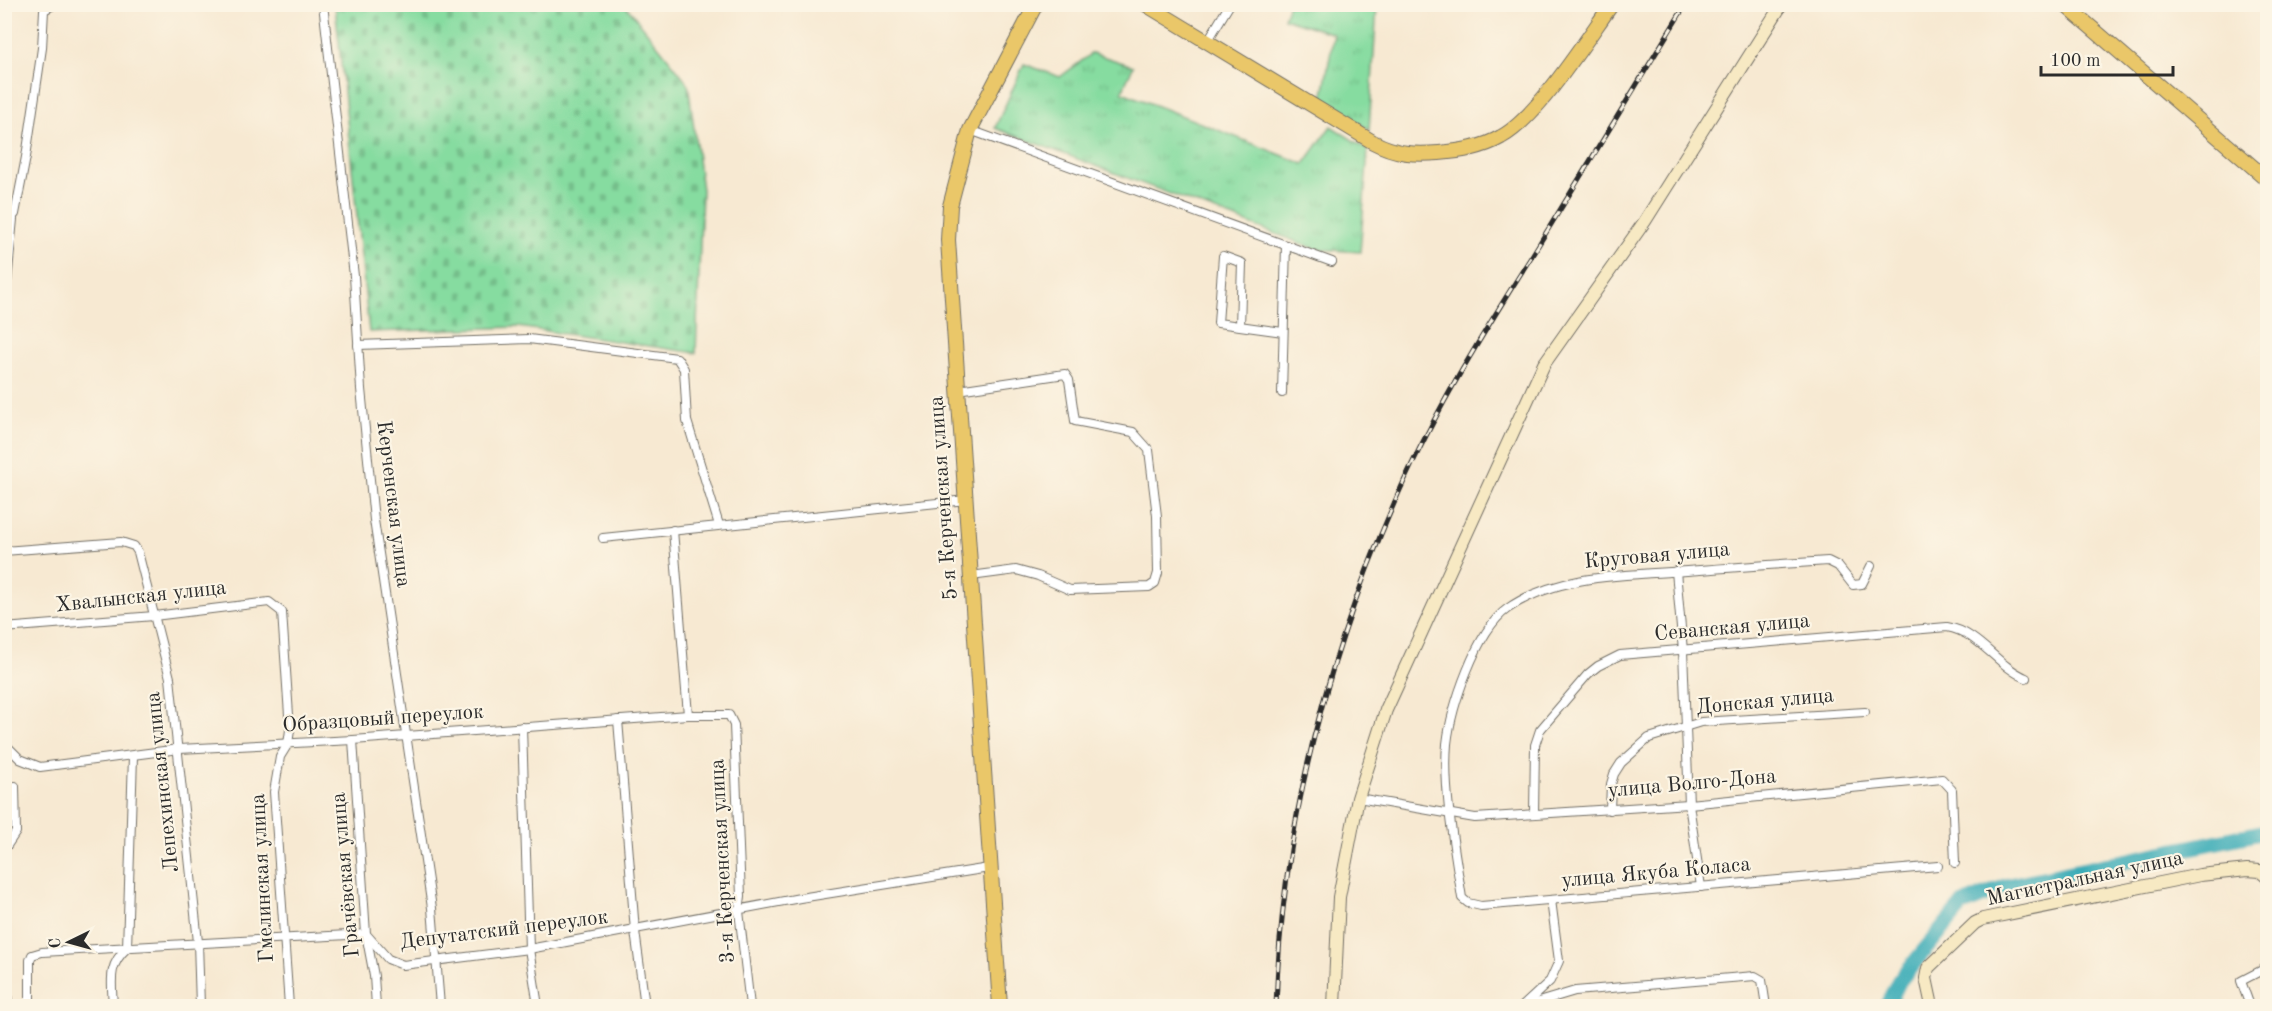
<svg xmlns="http://www.w3.org/2000/svg" width="2272" height="1011" viewBox="0 0 2272 1011" font-family="'Old Standard TT',serif">
<style>
.grass{fill:url(#grass-tufts);stroke:#588466;stroke-width:1.5}
.cemetery{fill:url(#cemetery-stones);stroke:#588466;stroke-width:1.5}
.lines{fill:none;stroke-linecap:round;stroke-linejoin:round}
.river{stroke:#3bacb7;stroke-width:16}
.street-casing{stroke:#726e65;stroke-width:10}
.secondary-casing{stroke:#726e65;stroke-width:14}
.primary-casing{stroke:#726e65;stroke-width:16}
.street{stroke:#fff;stroke-width:8}
.secondary{stroke:#f7e9c3;stroke-width:12}
.primary{stroke:#eac769;stroke-width:14}
.rail-casing{stroke:#2b2b2b;stroke-width:5}
.rail{stroke:#fcf5e5;stroke-width:3;stroke-dasharray:9;stroke-linecap:butt}
.labels{text-anchor:middle;dominant-baseline:central;stroke-width:4.5;stroke-linejoin:round;paint-order:stroke}
.street-label{font-size:21px;fill:#2b2b2b;stroke:#fcf5e5}
</style>
<defs>
<pattern id="grass-tufts" width="24" height="20" patternUnits="userSpaceOnUse" patternTransform="scale(1.5)"><rect width="24" height="20" fill="#86dca0"/><path d="M3 7l-1-3M5 7V3M7 7l1-3M15 17l-1-3M17 17v-4M19 17l1-3" fill="none" stroke="#74bd8a"/></pattern>
<pattern id="cemetery-stones" width="16" height="16" patternUnits="userSpaceOnUse" patternTransform="scale(1.5)"><rect width="16" height="16" fill="#86dca0"/><path d="M2 7V4a2 2 0 0 1 4 0v3zM10 15v-3a2 2 0 0 1 4 0v3z" fill="#74bd8a"/></pattern>
</defs>
<rect width="100%" height="100%" fill="#fcf5e5"/>
<filter id="ink" filterUnits="userSpaceOnUse"><feTurbulence type="fractalNoise" baseFrequency=".0167" numOctaves="2"/><feDisplacementMap in="SourceGraphic" scale="12" xChannelSelector="R" yChannelSelector="G"/><feConvolveMatrix kernelMatrix="1 2 1 2 8 2 1 2 1" color-interpolation-filters="sRGB"/></filter>
<filter id="wash" filterUnits="userSpaceOnUse"><feTurbulence type="fractalNoise" baseFrequency=".008" numOctaves="4" result="noise"/><feDisplacementMap in="SourceGraphic" scale="24" xChannelSelector="R" yChannelSelector="G"/><feGaussianBlur stdDeviation="1.35" result="paint"/><feColorMatrix in="noise" values="0 0 0 0 0 0 0 0 0 0 0 0 0 0 0 0 0 1.4 0 .05"/><feComposite in="paint" operator="in"/></filter>
<g filter="url(#wash)">
<rect width="100%" height="100%" fill="#f7e9d2"/>
<!-- grass -->
<g class="grass">
<path d="M1289,4L1377,5L1369,130L1322,100L1334,34L1284,18Z"/>
<path d="M1092,53L1133,66L1122,92L1304,164L1331,126L1368,150L1360,252L1316,249L995,128L1024,64L1060,77Z"/>
</g>
<!-- cemetery -->
<path class="cemetery" d="M618,4L628,8L688,83L702,190L696,353L518,327L369,332L335,5Z"/>
<g class="lines">
<!-- river -->
<path class="river" d="M1887,1006L1899,981L1962,905L2007,886L2268,831"/>
</g>
</g>
<g filter="url(#ink)">
<g class="lines">
<defs>
<g id="street">
<path d="M323,4L354,276L361,389L374,520L432,908L440,1006"/>
<path d="M1207,42L1230,4"/>
<path d="M970,130L1332,262"/>
<path d="M4,227L15,214L26,157L42,48L44,10L55,4"/>
<path d="M4,314L13,219"/>
<path d="M1240,326L1242,263L1223,256L1218,323L1283,332"/>
<path d="M358,345L529,339L677,358L684,369L687,421L719,525"/>
<path d="M958,390L1065,374L1069,380L1075,421L1133,432L1149,450L1157,516L1158,573L1155,583L1149,587L1070,590L1038,576L1016,570L971,576"/>
<path d="M1282,393L1286,245"/>
<path d="M673,530L688,715"/>
<path d="M603,538L966,500"/>
<path d="M4,551L121,542L134,546L138,552L170,678L198,942L200,1006"/>
<path d="M1871,566L1862,584L1853,585L1838,566L1828,561C1781,564 1734,567 1687,571C1629,575 1556,574 1507,609C1476,631 1451,708 1447,744C1443,790 1455,852 1462,898L1468,903L1481,906L1938,866"/>
<path d="M1676,571L1683,651L1689,804L1701,887"/>
<path d="M4,628L154,616L269,602L282,612L290,730L288,744L280,757L274,792L289,1006"/>
<path d="M618,720L635,931L645,1006"/>
<path d="M522,727L529,949L538,1006"/>
<path d="M353,740L366,934L374,976L376,1006"/>
<path d="M4,743L20,759L40,767L179,749L353,740L688,715H729L734,725L741,896L739,911L750,1006"/>
<path d="M1358,798L1475,818L1689,804L1942,779L1952,790L1955,863"/>
<path d="M1610,810L1611,784L1614,774L1621,763L1649,738L1701,722L1865,712"/>
<path d="M1534,814L1535,745L1540,730L1588,674L1598,666L1620,655L1947,627C1979,632 1997,666 2026,678"/>
<path d="M4,850L16,832L15,786"/>
<path d="M4,941L8,1006"/>
<path d="M30,1006V960L32,955L42,952L366,934L388,959L403,965L529,949L800,898L989,868"/>
<path d="M113,1006C112,982 107,966 127,948L133,756"/>
<path d="M1454,1006H1485"/>
<path d="M1523,1006L1550,981L1559,961L1551,900"/>
<path d="M1525,1006L1575,991L1755,976L1762,980L1766,1006"/>
<path d="M2250,1006L2241,981L2268,967"/>
</g>
<g id="secondary">
<path d="M1334,1006L1339,897L1358,798L1386,710L1544,364L1645,221L1782,4"/>
<path d="M1932,1006L1926,978L1928,968L1975,923L1983,919L2200,875L2247,870L2260,871L2268,878"/>
</g>
<g id="primary">
<path d="M1145,4L1373,142C1396,154 1414,155 1439,153C1461,151 1482,148 1501,137C1537,118 1586,40 1612,4"/>
<path d="M2064,4L2268,180"/>
<path d="M1000,1006L948,240L950,206L970,130L1036,4"/>
</g>
</defs>
<!-- street casing -->
<use href="#street" class="street-casing"/>
<!-- secondary casing -->
<use href="#secondary" class="secondary-casing"/>
<!-- primary casing -->
<use href="#primary" class="primary-casing"/>
<!-- street -->
<use href="#street" class="street"/>
<!-- secondary -->
<use href="#secondary" class="secondary"/>
<!-- primary -->
<use href="#primary" class="primary"/>
<defs>
<path id="rail" d="M1276,1006C1282,827 1327,653 1400,490C1437,407 1485,330 1533,254C1584,171 1635,88 1686,4"/>
</defs>
<!-- rail casing -->
<use href="#rail" class="rail-casing"/>
<!-- rail -->
<use href="#rail" class="rail"/>
</g>
</g>
<g class="labels">
<!-- street labels -->
<g class="street-label">
<text transform="translate(944 498) rotate(-94)">5-я Керченская улица</text>
<text transform="translate(393 504) rotate(83)">Керченская улица</text>
<text transform="translate(1657 556) rotate(-5)">Круговая улица</text>
<text transform="translate(141 597) rotate(-6)">Хвалынская улица</text>
<text transform="translate(1732 628) rotate(-5)">Севанская улица</text>
<text transform="translate(1765 702) rotate(-5)">Донская улица</text>
<text transform="translate(383 719) rotate(-4)">Образцовый переулок</text>
<text transform="translate(163 782) rotate(-96)">Лепехинская улица</text>
<text transform="translate(1692 784) rotate(-5)">улица Волго-Дона</text>
<text transform="translate(723 861) rotate(-93)">3-я Керченская улица</text>
<text transform="translate(1656 873) rotate(-5)">улица Якуба Коласа</text>
<text transform="translate(346 875) rotate(-95)">Грачёвская улица</text>
<text transform="translate(263 878) rotate(-93)">Гмелинская улица</text>
<text transform="translate(2085 879) rotate(-12)">Магистральная улица</text>
<text transform="translate(504 930) rotate(-7)">Депутатский переулок</text>
</g>
</g>
<!-- margin -->
<rect width="2272" height="1011" fill="none" stroke="#fcf5e5" stroke-width="24"/>
<!-- north arrow -->
<g transform="translate(69 942) rotate(265)" stroke="#fcf5e5" stroke-width="4.5" paint-order="stroke">
<path d="M0-4.5L10 22L0 15L-10 22Z" fill="#2b2b2b"/>
<text y="-9" font-size="16" font-weight="bold" text-anchor="middle" fill="#2b2b2b">С</text>
</g>
<!-- scale -->
<path d="M2041 66v9h132v-9" fill="none" stroke="#2b2b2b" stroke-width="3"/>
<text x="2050" y="66" font-size="18" fill="#2b2b2b" stroke="#fcf5e5" stroke-width="4.5" paint-order="stroke">100 m</text>
</svg>
